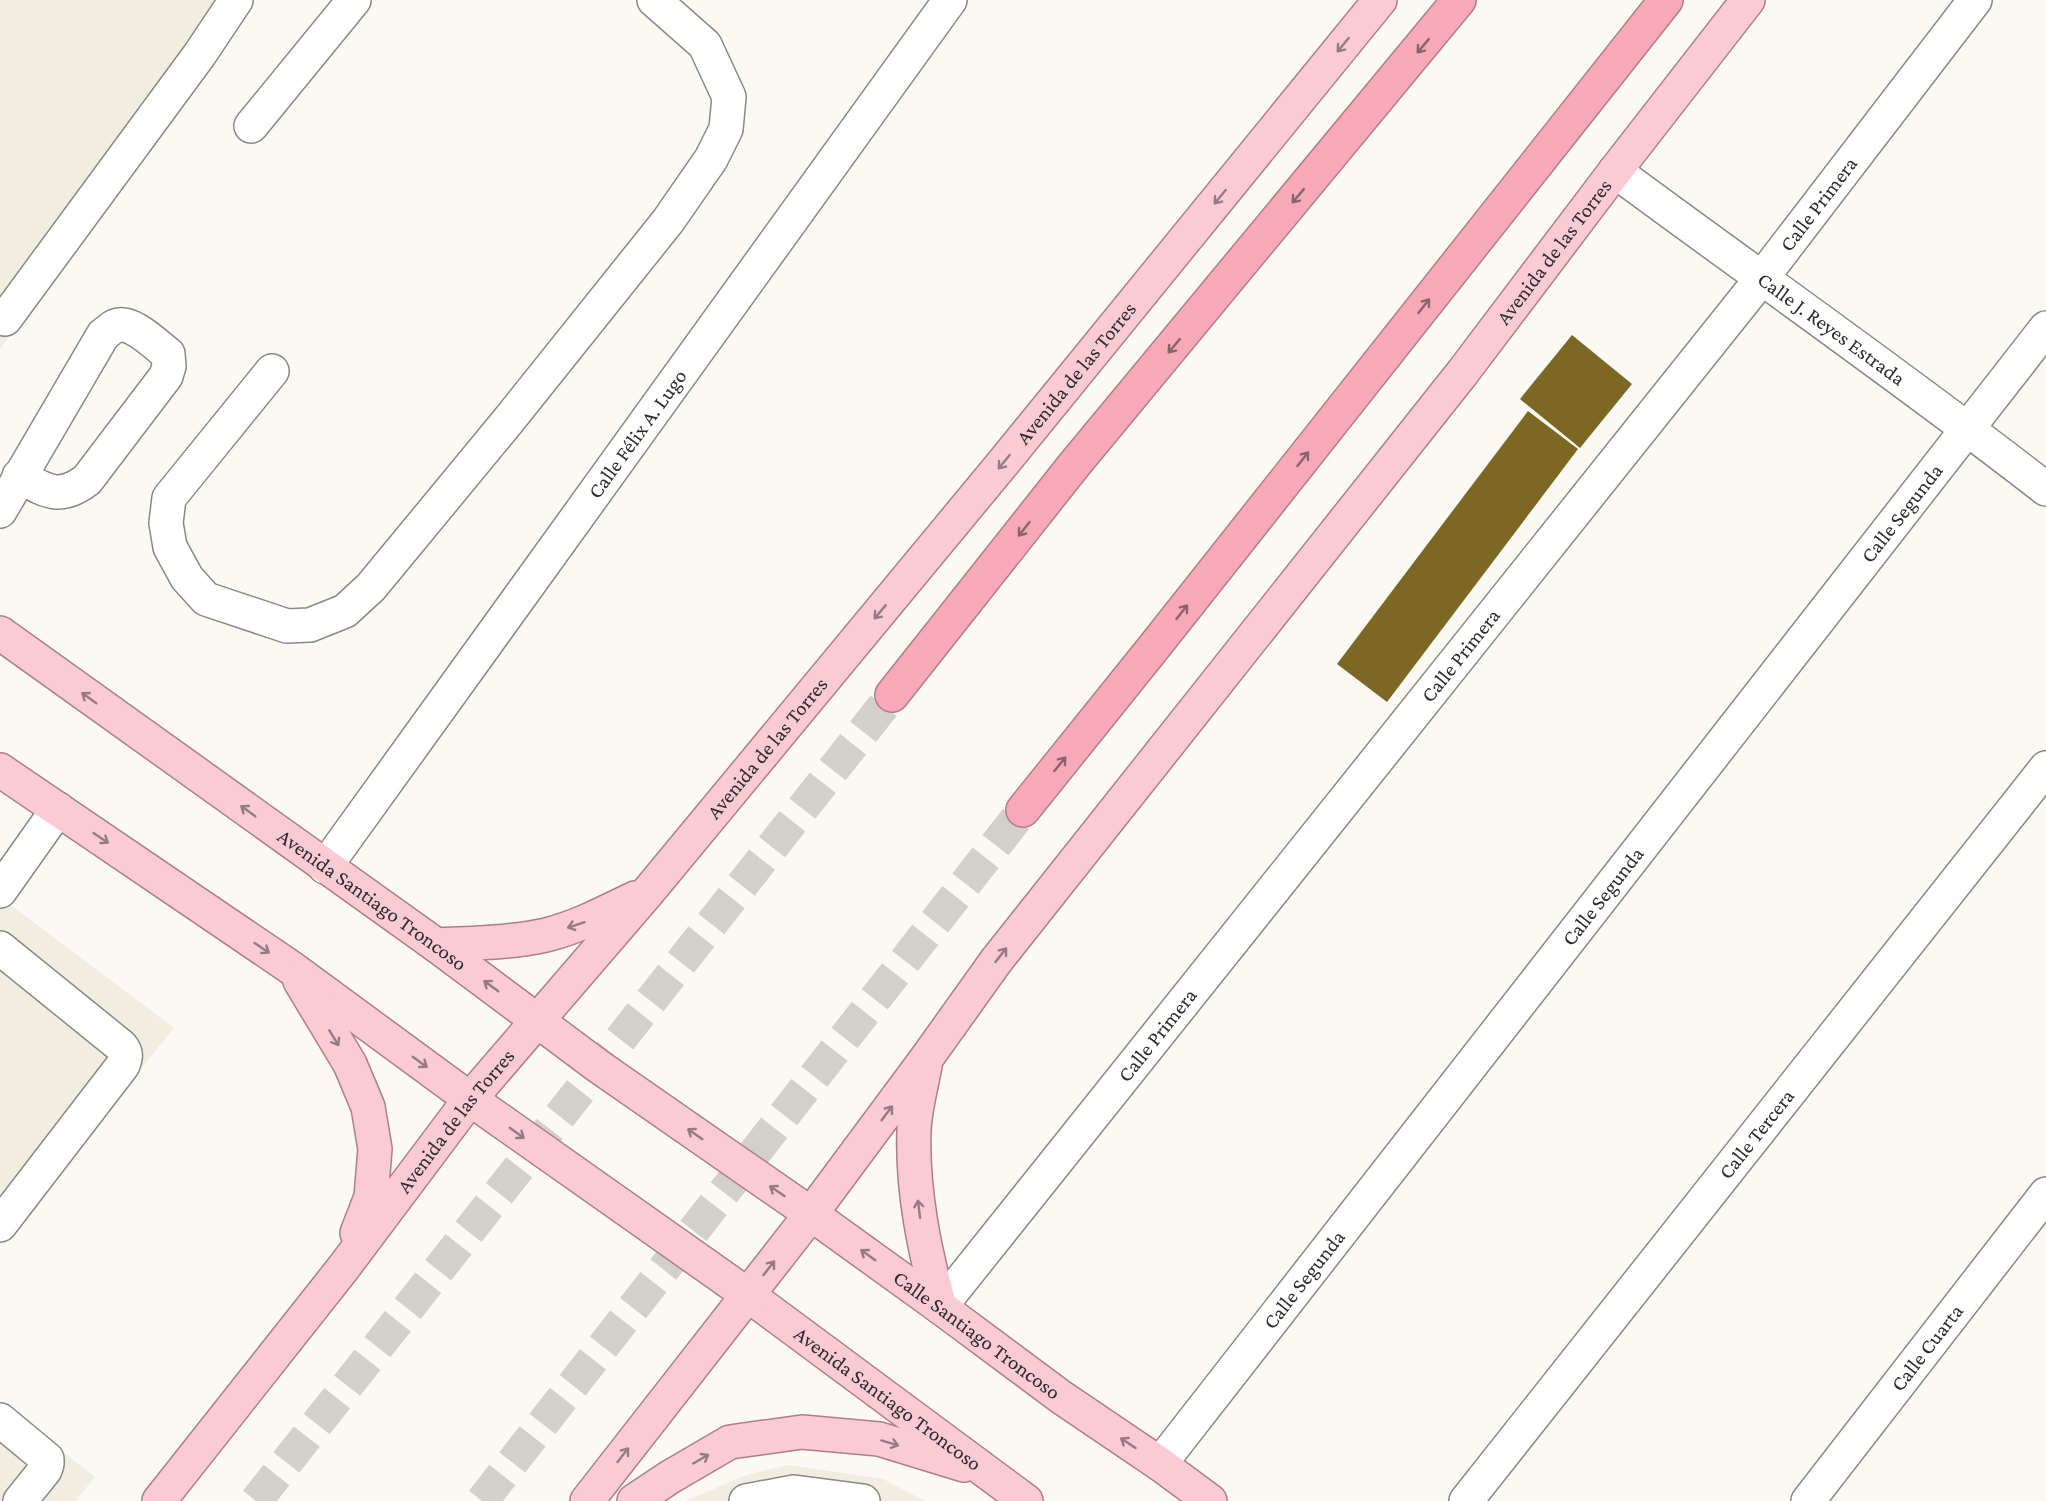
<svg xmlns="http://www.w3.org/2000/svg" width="2046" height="1501" viewBox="0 0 2046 1501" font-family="'Crimson Pro',serif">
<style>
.built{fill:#f1ede0}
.building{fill:#7c6723}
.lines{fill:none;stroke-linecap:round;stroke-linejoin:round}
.highway-tunnel{stroke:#d2d0cb;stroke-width:33;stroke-dasharray:33 16;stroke-linecap:butt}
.minor-casing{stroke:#8a8984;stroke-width:36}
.major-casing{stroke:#b07e87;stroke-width:36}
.highway-casing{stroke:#b07e87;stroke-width:36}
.minor{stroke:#fff;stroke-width:33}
.major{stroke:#facbd5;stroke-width:33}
.highway{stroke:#f7a9b9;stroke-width:33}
.oneway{stroke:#947c80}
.oneway2{stroke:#88656a}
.labels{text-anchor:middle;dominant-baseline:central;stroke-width:6;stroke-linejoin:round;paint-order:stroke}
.street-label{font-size:21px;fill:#2d2d2a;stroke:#fff}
</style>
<rect width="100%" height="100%" fill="#fbf9f3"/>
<!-- built -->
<g class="built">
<path d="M0,0H252L0,349Z"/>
<path d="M0,897L174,1028L0,1241Z"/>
<path d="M0,1403L95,1477L75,1501H0Z"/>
<path d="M788,1465L883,1479L925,1501H686L746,1475Z"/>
</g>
<!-- building -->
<g class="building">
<path d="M1572,335L1632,384L1580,448L1520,399Z"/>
<path d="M1528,411L1578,449L1387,702L1337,664Z"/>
</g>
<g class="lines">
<!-- highway-tunnel -->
<g class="highway-tunnel">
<path d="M256,1501L892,695"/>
<path d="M482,1501L1023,810"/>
</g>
<defs>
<g id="minor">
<path d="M251,126L354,0"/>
<path id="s1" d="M1615,171C1758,277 1905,379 2046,489"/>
<path d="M5,319L200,54L236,0"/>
<path d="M272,371L169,498L166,523L170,547L187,578L206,599L287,626L310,625L345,611L371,587L508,421L668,221L711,159L726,129L729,97L705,45L654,0"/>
<path d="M0,511L103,335C107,332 111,328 115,326C131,319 156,345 168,354L169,366L166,376L87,480C59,501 46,491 19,476"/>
<path id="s2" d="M325,867L950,0"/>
<path d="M0,891L58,809"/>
<path d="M0,948L121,1046C127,1053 126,1057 123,1065L0,1225"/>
<path id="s3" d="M940,1307L1761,279L1975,0"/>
<path d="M0,1420L47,1459V1464L45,1470L20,1501"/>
<path id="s4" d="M1160,1464L2046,328"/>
<path d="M746,1501L794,1492L863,1501"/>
<path id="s5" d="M1466,1501L2046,768"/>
<path id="s6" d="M1808,1501L2046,1194"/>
</g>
<g id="major">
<path id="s7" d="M0,633L436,945L598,1066L811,1214L940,1307L1061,1397L1160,1464L1210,1501"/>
<path id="s8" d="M0,770L293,969L470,1099L748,1295L1026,1501"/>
<path d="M436,945C472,943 511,943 546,935C578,927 606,912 635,898"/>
<path d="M300,981L350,1064L368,1107L375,1149L371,1197L357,1233"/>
<path d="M925,1066C921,1087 915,1109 914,1130C912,1190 924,1249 940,1307"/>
<path id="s9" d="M159,1501L344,1267L470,1099L648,892L1003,463L1380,0"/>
<path id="s10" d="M587,1501L811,1214L926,1059L996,961L1463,372L1615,171L1748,0"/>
<path d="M634,1501L670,1477L730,1442L802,1432L879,1439L964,1465"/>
</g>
<g id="highway">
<path d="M892,695L1074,465L1459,0"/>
<path d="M1023,810L1154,647L1666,0"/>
</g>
</defs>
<!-- minor casing -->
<use href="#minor" class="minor-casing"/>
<!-- major casing -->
<use href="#major" class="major-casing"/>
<!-- highway casing -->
<use href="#highway" class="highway-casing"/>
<!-- minor -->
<use href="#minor" class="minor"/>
<!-- major -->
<use href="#major" class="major"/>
<!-- highway -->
<use href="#highway" class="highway"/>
</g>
<!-- one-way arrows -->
<defs><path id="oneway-shaft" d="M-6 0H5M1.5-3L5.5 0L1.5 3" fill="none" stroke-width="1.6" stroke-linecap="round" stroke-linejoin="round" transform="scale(1.5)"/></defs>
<g class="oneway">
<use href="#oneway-shaft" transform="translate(1343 45) rotate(129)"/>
<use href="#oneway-shaft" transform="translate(1220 197) rotate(129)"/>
<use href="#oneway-shaft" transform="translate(1004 462) rotate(129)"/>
<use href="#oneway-shaft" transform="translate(880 612) rotate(130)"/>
<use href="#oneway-shaft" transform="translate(89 698) rotate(-144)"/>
<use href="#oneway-shaft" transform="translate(248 811) rotate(-144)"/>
<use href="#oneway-shaft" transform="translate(101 838) rotate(34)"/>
<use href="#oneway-shaft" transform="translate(576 925) rotate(162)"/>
<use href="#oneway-shaft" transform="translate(262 948) rotate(34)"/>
<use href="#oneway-shaft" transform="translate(1001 955) rotate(-52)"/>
<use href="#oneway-shaft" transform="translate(491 986) rotate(-144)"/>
<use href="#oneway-shaft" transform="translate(334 1038) rotate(59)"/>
<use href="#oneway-shaft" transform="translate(420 1062) rotate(36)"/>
<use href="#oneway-shaft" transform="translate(887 1113) rotate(-53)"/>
<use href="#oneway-shaft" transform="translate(517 1133) rotate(36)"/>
<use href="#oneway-shaft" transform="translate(695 1134) rotate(-145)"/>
<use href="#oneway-shaft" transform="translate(777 1191) rotate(-146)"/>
<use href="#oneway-shaft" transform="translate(919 1209) rotate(-97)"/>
<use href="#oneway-shaft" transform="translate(868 1255) rotate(-144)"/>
<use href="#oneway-shaft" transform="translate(769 1268) rotate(-52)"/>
<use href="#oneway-shaft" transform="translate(890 1443) rotate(17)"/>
<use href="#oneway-shaft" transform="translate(1128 1443) rotate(-146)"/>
<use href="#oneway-shaft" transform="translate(623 1455) rotate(-52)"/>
<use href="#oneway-shaft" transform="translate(701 1459) rotate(-30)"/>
</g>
<g class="oneway2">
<use href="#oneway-shaft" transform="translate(1423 46) rotate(130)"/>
<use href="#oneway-shaft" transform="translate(1298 196) rotate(130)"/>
<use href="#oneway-shaft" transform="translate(1424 306) rotate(-52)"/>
<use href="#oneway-shaft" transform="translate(1174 346) rotate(130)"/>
<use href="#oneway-shaft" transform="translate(1303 459) rotate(-52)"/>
<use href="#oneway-shaft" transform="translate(1024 529) rotate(128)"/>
<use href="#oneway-shaft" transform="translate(1182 612) rotate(-52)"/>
<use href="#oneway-shaft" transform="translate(1060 764) rotate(-51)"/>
</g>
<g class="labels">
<!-- street labels -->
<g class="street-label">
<text stroke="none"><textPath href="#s3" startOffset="1410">Calle Primera</textPath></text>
<text stroke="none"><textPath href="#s10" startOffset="1580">Avenida de las Torres</textPath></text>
<text stroke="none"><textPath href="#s1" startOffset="268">Calle J. Reyes Estrada</textPath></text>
<text stroke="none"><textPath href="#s9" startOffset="1454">Avenida de las Torres</textPath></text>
<text stroke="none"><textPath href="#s2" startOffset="534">Calle Félix A. Lugo</textPath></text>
<text stroke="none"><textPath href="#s4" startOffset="1206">Calle Segunda</textPath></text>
<text stroke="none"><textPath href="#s3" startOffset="834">Calle Primera</textPath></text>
<text stroke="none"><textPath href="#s9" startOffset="968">Avenida de las Torres</textPath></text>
<text stroke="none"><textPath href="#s4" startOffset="720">Calle Segunda</textPath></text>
<text stroke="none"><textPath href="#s7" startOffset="458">Avenida Santiago Troncoso</textPath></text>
<text stroke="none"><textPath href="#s3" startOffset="348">Calle Primera</textPath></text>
<text stroke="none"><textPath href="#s9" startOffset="482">Avenida de las Torres</textPath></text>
<text stroke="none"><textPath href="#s5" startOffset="468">Calle Tercera</textPath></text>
<text stroke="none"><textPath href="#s4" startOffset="234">Calle Segunda</textPath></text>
<text stroke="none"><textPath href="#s7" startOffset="1203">Calle Santiago Troncoso</textPath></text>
<text stroke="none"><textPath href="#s6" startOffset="194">Calle Cuarta</textPath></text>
<text stroke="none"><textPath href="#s8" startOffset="1088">Avenida Santiago Troncoso</textPath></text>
</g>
</g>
</svg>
